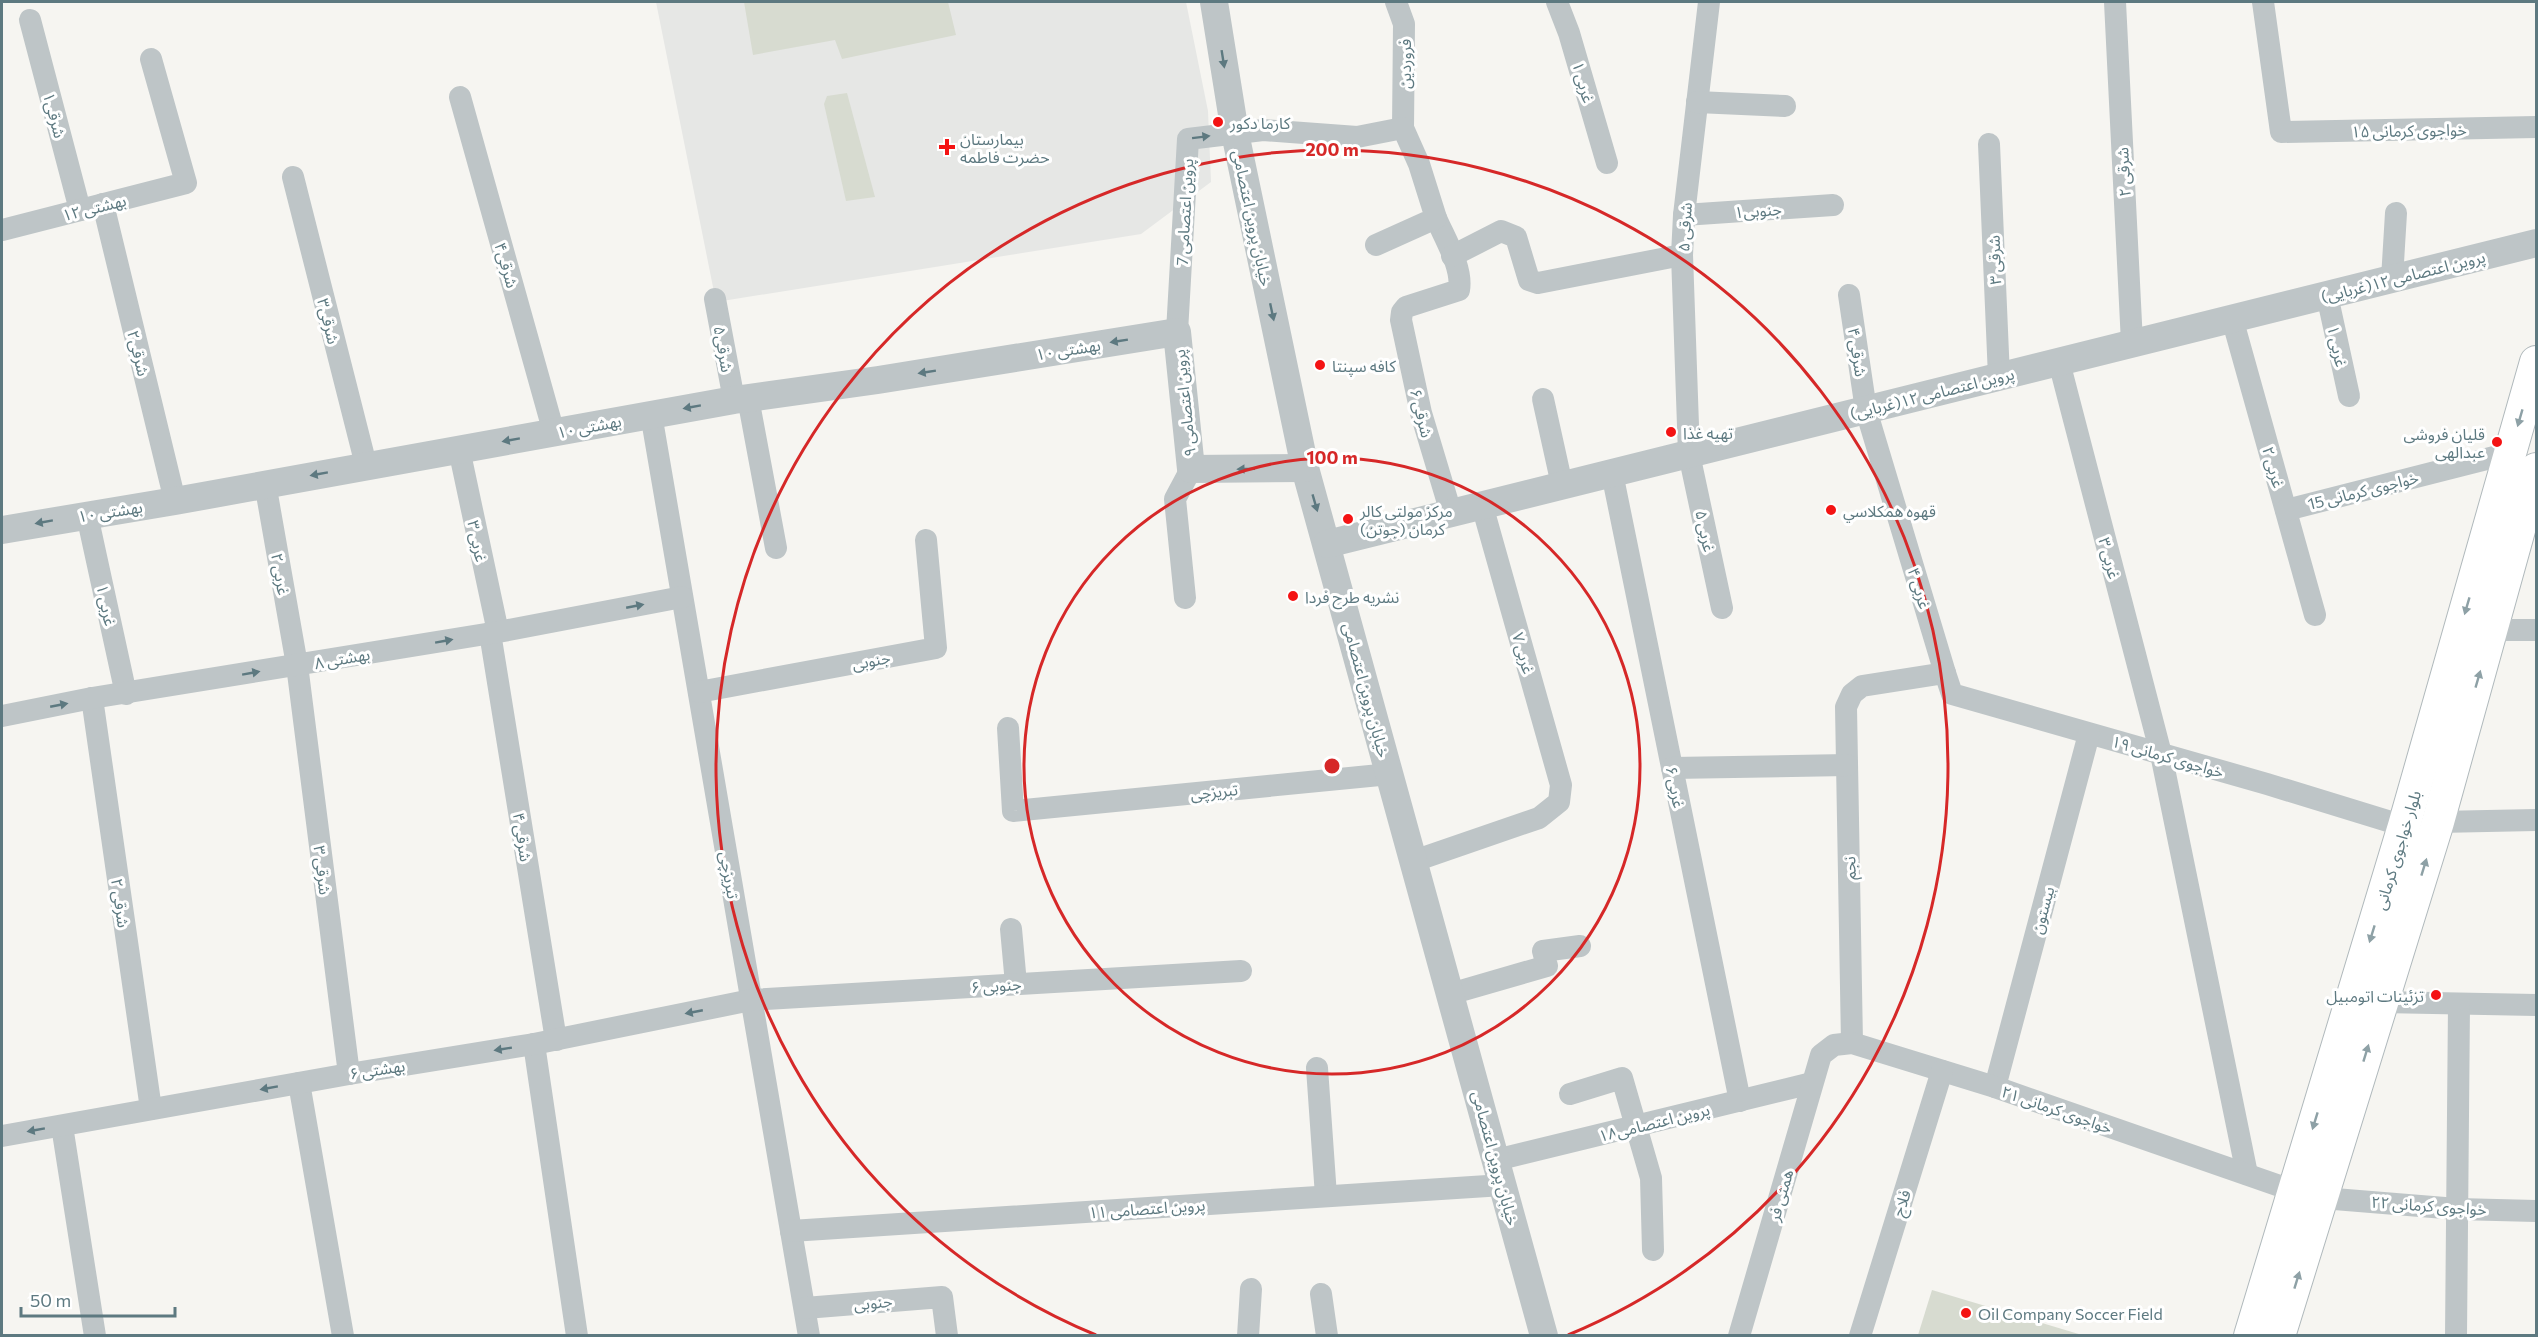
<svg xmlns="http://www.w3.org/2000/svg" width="2538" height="1337" viewBox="0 0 2538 1337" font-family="Commissioner,'Noto Sans Arabic',sans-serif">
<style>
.built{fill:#e6e7e5}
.green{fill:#d7dbd0}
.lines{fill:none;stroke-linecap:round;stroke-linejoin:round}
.secondary-casing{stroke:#b0b9bc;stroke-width:34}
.minor{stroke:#bec5c7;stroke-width:22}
.tertiary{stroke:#bec5c7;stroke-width:28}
.secondary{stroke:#fff;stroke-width:32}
.oneway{fill:#5d7980}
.oneway2{fill:#8ea1a6}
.ring{fill:none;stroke:#d62828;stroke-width:3}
.poi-dot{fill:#f41313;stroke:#fff;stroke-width:2}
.labels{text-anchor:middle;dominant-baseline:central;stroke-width:6;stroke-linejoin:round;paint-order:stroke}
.street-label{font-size:16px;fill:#5d7980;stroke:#fff}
.poi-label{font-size:16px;fill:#5d7980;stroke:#fff;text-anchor:start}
.centre{fill:#d62828;stroke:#fff;stroke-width:3}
.ring-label{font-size:18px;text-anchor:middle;font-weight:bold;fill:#d62828;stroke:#fff;stroke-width:6;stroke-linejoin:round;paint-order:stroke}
</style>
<rect width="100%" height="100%" fill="#f6f5f1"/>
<!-- built -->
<path class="built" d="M656,2H1186L1208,111L1211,182L1141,234L716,302Z"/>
<!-- green -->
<g class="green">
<path d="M744,2H948L956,35L842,59L835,40L753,55Z"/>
<path d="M847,93L875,197L846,201L824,104L827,96Z"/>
<path d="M1932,1290L2082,1335H1918Z"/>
</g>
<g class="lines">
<defs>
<g id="secondary">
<path d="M2250,1336L2404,826L2536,362"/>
<path d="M2279,1336L2438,822L2536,469"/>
</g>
</defs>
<!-- secondary casing -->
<use href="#secondary" class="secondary-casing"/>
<!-- minor -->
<g class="minor">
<path d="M1396,2L1404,24L1403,128"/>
<path d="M1557,2L1569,33L1607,163"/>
<path d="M1709,2L1684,215L1682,255L1689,454L1722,608"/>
<path d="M2115,2L2132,343"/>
<path d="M2263,2L2281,132L2536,127"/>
<path d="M30,20L80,210"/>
<path d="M460,97L554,433"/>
<path d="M1697,102L1785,106"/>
<path d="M1989,144L1999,377"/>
<path d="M293,177L366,465"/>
<path d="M103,204L175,501"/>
<path d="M1684,215L1833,205"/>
<path d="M1436,218C1445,239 1463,268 1459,290L1406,307L1402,312L1401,320L1421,413L1451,513"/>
<path d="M2,230L186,183L151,59"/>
<path d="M1452,256L1501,231L1516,237L1529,280L1538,283L1682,255"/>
<path d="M2392,279L2396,213"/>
<path d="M1849,295L1866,410L1945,673L1862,686L1852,694L1846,707L1852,1043"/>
<path d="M2327,295L2349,396"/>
<path d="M715,299L734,400"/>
<path d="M2232,318L2315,615"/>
<path d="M1177,332L1188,139L1263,130L1357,137L1403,128L1419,164L1436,218L1376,245"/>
<path d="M2059,362L2161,754L2247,1174"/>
<path d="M748,398L776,548"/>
<path d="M1543,399L1562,485"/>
<path d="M651,414L809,1336"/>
<path d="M459,449L498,632"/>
<path d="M1612,473L1740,1101"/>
<path d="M265,483L297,665L349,1074"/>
<path d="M2286,510L2510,453"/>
<path d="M87,515L126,694"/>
<path d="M1185,598L1175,499L1191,469"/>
<path d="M2492,630H2536"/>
<path d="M490,633L556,1040"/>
<path d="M1945,673L1952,694L2267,784L2404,826"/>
<path d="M699,692L936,648L926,540"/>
<path d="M92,698L151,1109"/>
<path d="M2,716L92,698L498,632L682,597"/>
<path d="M1008,728L1013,811L1390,774"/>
<path d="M1672,768L1847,765"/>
<path d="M2438,822L2536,820"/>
<path d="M1414,861L1539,818L1559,802L1561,785L1482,505"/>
<path d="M1011,929L1016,984"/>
<path d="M1450,994L1547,966L1543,951L1580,946"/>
<path d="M2381,1002L2536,1005"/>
<path d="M534,1044L577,1336"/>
<path d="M1317,1068L1326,1196"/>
<path d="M299,1083L343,1336"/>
<path d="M1995,1087L2089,734"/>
<path d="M1570,1094L1622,1078L1651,1178L1653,1250"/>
<path d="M62,1126L95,1336"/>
<path d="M2,1136L349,1074L534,1044L751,1000L1241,971"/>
<path d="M1496,1160L1812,1083"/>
<path d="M2322,1198L2457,1209L2536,1211"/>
<path d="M791,1231L1503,1185"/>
<path d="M1321,1294L1327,1336"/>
<path d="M805,1308L942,1297L947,1336"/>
<path d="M1248,1336L1251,1289"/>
<path d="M1739,1336L1821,1055L1834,1045L1852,1043L1995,1087L2294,1191"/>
<path d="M1860,1336L1942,1071"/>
<path d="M2456,1336L2459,1004"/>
</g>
<!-- tertiary -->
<g class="tertiary">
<path d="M1214,2L1235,133L1305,468L1544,1336"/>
<path d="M2,530L175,501L734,400L878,380L1177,332L1191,469L1305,468"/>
<path d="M1327,544L2536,243"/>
</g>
<!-- secondary -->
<use href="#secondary" class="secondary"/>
</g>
<!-- one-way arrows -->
<defs><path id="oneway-solid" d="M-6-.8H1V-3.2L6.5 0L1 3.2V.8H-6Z" transform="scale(1.5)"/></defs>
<g class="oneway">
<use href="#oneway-solid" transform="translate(1223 59) rotate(81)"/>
<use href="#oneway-solid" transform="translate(1201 137) rotate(-7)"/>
<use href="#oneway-solid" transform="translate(1272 312) rotate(78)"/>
<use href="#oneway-solid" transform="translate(1119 341) rotate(171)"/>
<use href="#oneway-solid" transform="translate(927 372) rotate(171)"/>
<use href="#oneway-solid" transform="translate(692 407) rotate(170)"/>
<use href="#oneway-solid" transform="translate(511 440) rotate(170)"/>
<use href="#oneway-solid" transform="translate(1246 469) rotate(179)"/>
<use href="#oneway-solid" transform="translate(319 474) rotate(170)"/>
<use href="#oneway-solid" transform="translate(1315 503) rotate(74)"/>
<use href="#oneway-solid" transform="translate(44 522) rotate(170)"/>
<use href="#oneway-solid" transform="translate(635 606) rotate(-11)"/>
<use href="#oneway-solid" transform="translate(444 641) rotate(-10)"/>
<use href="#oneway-solid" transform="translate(251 673) rotate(-10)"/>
<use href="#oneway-solid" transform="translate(59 705) rotate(-11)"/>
<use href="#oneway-solid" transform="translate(694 1012) rotate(169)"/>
<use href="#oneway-solid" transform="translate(503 1049) rotate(171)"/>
<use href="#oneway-solid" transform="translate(269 1088) rotate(170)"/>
<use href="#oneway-solid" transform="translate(36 1130) rotate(170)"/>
</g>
<g class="oneway2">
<use href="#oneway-solid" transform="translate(2520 418) rotate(106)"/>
<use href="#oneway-solid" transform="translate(2467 606) rotate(106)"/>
<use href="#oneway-solid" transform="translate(2478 679) rotate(-74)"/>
<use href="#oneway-solid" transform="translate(2424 867) rotate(-73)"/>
<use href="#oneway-solid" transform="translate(2372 934) rotate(107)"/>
<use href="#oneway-solid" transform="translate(2366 1053) rotate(-73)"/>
<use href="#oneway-solid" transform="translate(2315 1121) rotate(107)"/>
<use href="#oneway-solid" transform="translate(2297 1280) rotate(-73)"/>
</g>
<!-- distance rings -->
<g class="ring">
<circle cx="1332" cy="766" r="308"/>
<path d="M1096 1335A616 616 0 1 1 1568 1335"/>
</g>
<!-- markers -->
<g class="poi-dot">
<circle cx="1218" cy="122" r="6"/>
<path d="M944 138h6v6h6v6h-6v6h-6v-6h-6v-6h6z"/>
<circle cx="1320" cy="365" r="6"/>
<circle cx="1671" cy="432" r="6"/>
<circle cx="2497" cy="442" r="6"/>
<circle cx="1831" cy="510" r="6"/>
<circle cx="1348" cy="519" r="6"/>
<circle cx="1293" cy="596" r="6"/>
<circle cx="2436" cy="995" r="6"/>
<circle cx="1966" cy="1313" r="6"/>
</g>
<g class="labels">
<!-- street labels -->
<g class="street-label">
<text transform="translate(1404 64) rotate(-90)">فروردین</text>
<text transform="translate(1584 82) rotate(74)">غربی ۱</text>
<text transform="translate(55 115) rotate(75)">شرقی۱</text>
<text transform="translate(2409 130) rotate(-1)">خواجوی کرمانی ۱۵</text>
<text transform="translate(2123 172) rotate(-93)">شرقی ۲</text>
<text transform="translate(94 207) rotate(-14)">بهشتی ۱۲</text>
<text transform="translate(1758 210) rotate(-4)">جنوبی۱</text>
<text transform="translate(1184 212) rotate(-87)">پروین اعتصامی 7</text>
<text transform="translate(1253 218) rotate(78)">خیابان پروین اعتصامی</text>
<text transform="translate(1684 227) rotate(-87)">شرقی ۵</text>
<text transform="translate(1994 260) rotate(-92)">شرقی ۳</text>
<text transform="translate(507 265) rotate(74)">شرقی۴</text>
<text transform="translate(2403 276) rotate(-14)">پروین اعتصامی ۱۲(غربایی)</text>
<text transform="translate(329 321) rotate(76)">شرقی۳</text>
<text transform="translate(2338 346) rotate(78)">غربی ۱</text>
<text transform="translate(724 349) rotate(80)">شرقی۵</text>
<text transform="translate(1068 349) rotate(-9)">بهشتی ۱۰</text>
<text transform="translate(1858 352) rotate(81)">شرقی ۴</text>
<text transform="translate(139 353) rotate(76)">شرقی۲</text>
<text transform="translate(1932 393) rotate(-14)">پروین اعتصامی ۱۲(غربایی)</text>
<text transform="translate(1184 403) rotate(-96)">پروین اعتصامی ۹</text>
<text transform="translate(1422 413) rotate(76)">شرقی ۶</text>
<text transform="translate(589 426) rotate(-11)">بهشتی ۱۰</text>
<text transform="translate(2274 467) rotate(74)">غربی ۲</text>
<text transform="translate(2363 490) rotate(-14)">خواجوی کرمانی 15</text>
<text transform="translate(110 511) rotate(-9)">بهشتی ۱۰</text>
<text transform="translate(1706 531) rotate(78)">غربی ۵</text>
<text transform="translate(478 541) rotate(78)">غربی ۳</text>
<text transform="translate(2110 558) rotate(75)">غربی ۳</text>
<text transform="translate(281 574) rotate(80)">غربی ۲</text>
<text transform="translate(1920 588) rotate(73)">غربی ۴</text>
<text transform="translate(107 605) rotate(78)">غربی ۱</text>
<text transform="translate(1524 653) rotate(74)">غربی ۷</text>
<text transform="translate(342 658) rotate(-10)">بهشتی ۸</text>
<text transform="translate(871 660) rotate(-11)">جنوبی</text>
<text transform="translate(1367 690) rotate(75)">خیابان پروین اعتصامی</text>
<text transform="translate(2168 756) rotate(16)">خواجوی کرمانی ۱۹</text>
<text transform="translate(1676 787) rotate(79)">غربی ۶</text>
<text transform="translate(1214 791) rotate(-6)">تبریزچی</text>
<text transform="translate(523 837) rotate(81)">شرقی ۴</text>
<text transform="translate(2397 850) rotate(-73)">بلوار خواجوی کرمانی</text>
<text transform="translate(1849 868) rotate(-91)">نجم</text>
<text transform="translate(323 870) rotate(83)">شرقی ۳</text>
<text transform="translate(730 875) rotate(80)">تبریزچی</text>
<text transform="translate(121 903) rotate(82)">شرقی ۲</text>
<text transform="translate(2042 910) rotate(-75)">بیستون</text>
<text transform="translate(996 985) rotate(-4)">جنوبی ۶</text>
<text transform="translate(377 1069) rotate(-9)">بهشتی ۶</text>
<text transform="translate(2057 1109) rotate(19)">خواجوی کرمانی ۲۱</text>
<text transform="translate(1654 1122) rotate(-14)">پروین اعتصامی۱۸</text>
<text transform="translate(1496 1158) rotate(75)">خیابان پروین اعتصامی</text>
<text transform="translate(1780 1195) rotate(-74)">همتی فر</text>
<text transform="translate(1901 1203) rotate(-73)">فلاح</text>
<text transform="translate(2429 1205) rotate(4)">خواجوی کرمانی ۲۲</text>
<text transform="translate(1147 1208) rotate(-4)">پروین اعتصامی ۱۱</text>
<text transform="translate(873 1302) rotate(-5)">جنوبی</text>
</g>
<!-- poi labels -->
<g class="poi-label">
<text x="1230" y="122">کارما دکور</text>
<text x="960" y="138">بیمارستان<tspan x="960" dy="18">حضرت فاطمه</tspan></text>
<text x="1332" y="365">کافه سپنتا</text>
<text x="1683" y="432">تهیه غذا</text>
<text x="2485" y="433" text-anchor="end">قلیان فروشی<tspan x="2485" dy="18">عبدالهی</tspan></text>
<text x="1360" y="510">مرکز مولتی کالر<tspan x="1360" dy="18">کرمان (جوتن)</tspan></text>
<text x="1843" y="510">قهوه همكلاسي</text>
<text x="1305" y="596">نشریه طرح فردا</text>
<text x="2424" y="995" text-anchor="end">تزئینات اتومبیل</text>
<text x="1978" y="1313">Oil Company Soccer Field</text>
</g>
</g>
<circle cx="1332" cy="766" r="9" class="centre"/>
<g class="ring-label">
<text x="1332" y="156">200 m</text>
<text x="1332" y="464">100 m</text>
</g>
<!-- border -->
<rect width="2538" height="1337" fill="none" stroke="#5d7980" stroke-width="6"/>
<!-- scale -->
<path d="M21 1307v9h154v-9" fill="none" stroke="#5d7980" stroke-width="3"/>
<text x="30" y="1307" font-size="18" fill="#5d7980" stroke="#ffffff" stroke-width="4.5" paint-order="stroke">50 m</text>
</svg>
